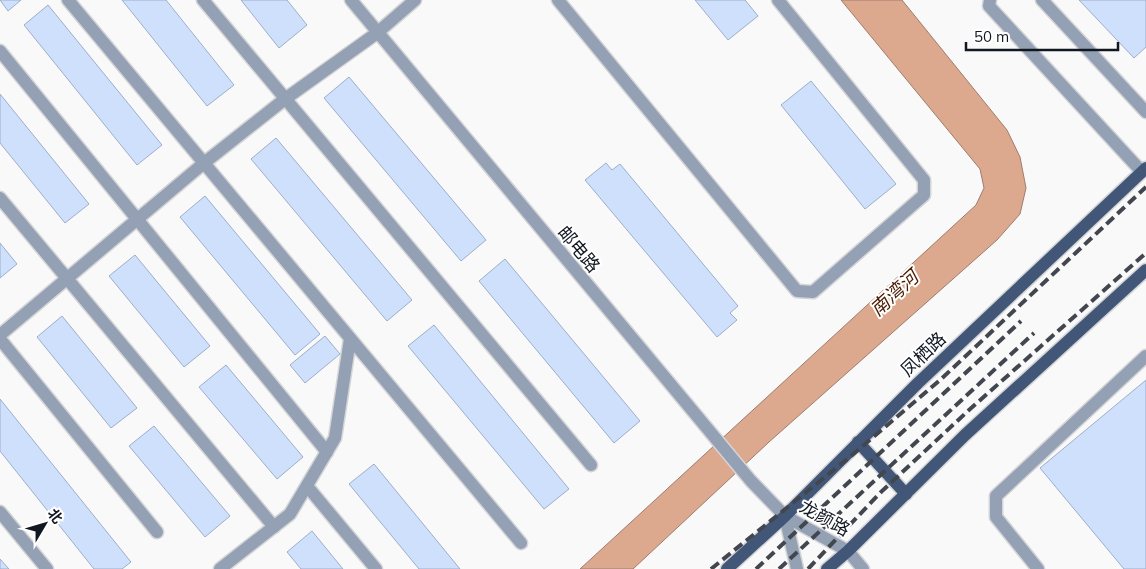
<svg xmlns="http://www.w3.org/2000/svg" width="1146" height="569" viewBox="0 0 1146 569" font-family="Mulish,'Noto Sans SC',sans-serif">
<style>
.water{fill:#dca88e;stroke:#9f7d6e}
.building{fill:#cee0fc;stroke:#9daeca}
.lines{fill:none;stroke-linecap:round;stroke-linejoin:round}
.minor-casing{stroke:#d4d5d7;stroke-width:15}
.major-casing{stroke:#d4d5d7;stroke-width:15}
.minor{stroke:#94a0b4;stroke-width:12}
.major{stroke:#425778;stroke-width:12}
.rail{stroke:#42474f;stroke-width:4;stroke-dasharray:10 5;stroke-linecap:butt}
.labels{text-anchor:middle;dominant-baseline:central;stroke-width:4;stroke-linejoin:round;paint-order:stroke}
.street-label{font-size:18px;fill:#121822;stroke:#fff}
.water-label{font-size:19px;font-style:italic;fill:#4b1c00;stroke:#fff}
</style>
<rect width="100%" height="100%" fill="#f9f9f9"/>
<!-- water -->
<path class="water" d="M841,0H902L1007,130L1020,157L1026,188L1020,214L997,240L769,442L633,569H580L976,205L984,188L980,169Z"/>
<!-- building -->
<g class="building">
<path d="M0,0H21L8,11Z"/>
<path d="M122,0H166L234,85L207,106Z"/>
<path d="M241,0H287L307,25L279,48Z"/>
<path d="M695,0H745L758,16L728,40Z"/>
<path d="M1079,0H1146V47L1134,58Z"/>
<path d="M48,5L162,145L137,165L24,25Z"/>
<path d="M349,77L486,240L461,261L324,98Z"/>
<path d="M811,81L896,184L865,209L781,105Z"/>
<path d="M0,94L89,204L65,223L0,143Z"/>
<path d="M276,138L412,300L387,321L251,159Z"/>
<path d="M606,163L612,170L620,164L738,306L730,313L737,320L717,337L585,180Z"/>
<path d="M205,196L320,334L295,355L180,217Z"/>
<path d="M0,243L17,264L0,278Z"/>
<path d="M135,255L210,346L184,367L109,276Z"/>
<path d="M505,259L640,421L614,443L479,281Z"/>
<path d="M62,316L137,408L111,428L37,337Z"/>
<path d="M434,325L569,489L544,509L408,346Z"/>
<path d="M325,336L340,354L305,383L290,365Z"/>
<path d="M226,365L303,457L277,479L199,387Z"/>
<path d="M1146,380V569H1124L1040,468Z"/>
<path d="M0,399L131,562L122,569H94L0,451Z"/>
<path d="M154,426L230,516L205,537L129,446Z"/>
<path d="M374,464L460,569H419L349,484Z"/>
<path d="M312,531L343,569H301L287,552Z"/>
<path d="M0,559L9,569H0Z"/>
</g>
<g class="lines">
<defs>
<g id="minor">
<path d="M68,0L521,543"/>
<path d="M203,0L591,465"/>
<path d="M351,0L751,481L785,516L848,551L863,569"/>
<path d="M558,0L797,291L813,292L924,195V180L778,0"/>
<path d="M990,0L989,6L1142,172"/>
<path d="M1042,0L1146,112"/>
<path d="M0,51L327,452"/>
<path d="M0,198L274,527"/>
<path d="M0,335L204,163L285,99L377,33L415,0"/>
<path d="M0,339L157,532"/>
<path d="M307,486L376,569"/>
<path d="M0,512L47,569"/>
<path d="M785,516L797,569"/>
<path d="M220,569L290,514L335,438L350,339"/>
<path d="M1038,569L996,517V496L1146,356"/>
</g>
<g id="major">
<path d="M858,442L906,494"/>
<path d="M727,569L785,516L918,383L1146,168"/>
<path d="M827,569L848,551L965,435L1146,270"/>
</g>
</defs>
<!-- minor casing -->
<use href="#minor" class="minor-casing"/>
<!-- major casing -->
<use href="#major" class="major-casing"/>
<!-- minor -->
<use href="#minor" class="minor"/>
<!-- major -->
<use href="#major" class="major"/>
<!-- rail -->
<g class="rail">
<path d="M711,569L851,456L939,381L1146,187"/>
<path d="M756,569L1021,321"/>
<path d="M779,569L1034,333"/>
<path d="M808,569L881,492L969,410L1146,253"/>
</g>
</g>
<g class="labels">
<!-- street labels -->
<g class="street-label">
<text transform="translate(579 249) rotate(50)">邮电路</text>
<text transform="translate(923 354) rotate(-44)">凤栖路</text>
<text transform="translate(825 518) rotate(29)">龙颜路</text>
</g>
<!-- water labels -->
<g class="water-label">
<text transform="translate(894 293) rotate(-42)">南湾河</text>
</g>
</g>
<!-- north arrow -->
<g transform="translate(45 524) rotate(52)" stroke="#ffffff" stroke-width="4" paint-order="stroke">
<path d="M0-4L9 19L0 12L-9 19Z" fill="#121822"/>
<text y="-8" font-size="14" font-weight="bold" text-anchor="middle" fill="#121822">北</text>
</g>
<!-- scale -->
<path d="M966 42v8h152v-8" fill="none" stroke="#121822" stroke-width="2.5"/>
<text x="974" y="42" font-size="15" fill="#121822" stroke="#ffffff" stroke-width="4" paint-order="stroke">50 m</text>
</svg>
